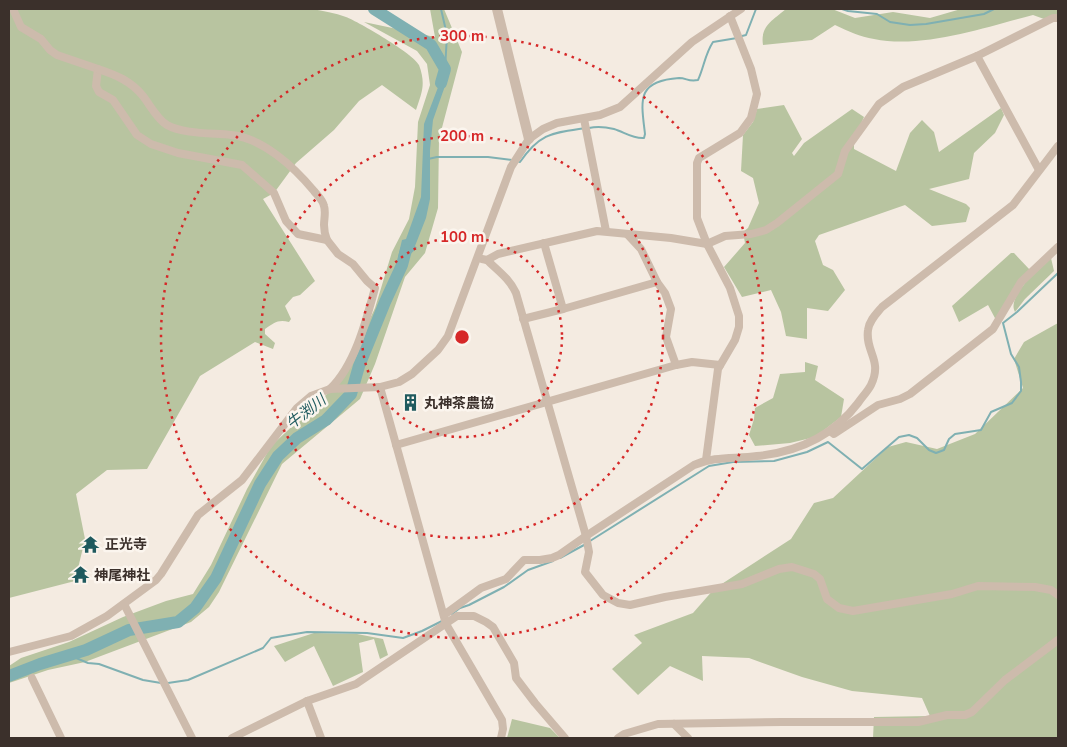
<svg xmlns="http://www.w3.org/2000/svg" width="1067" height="747" viewBox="0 0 1067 747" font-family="'Nunito Sans','Noto Sans JP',sans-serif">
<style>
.green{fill:#b8c4a0}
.water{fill:#7fb0b2}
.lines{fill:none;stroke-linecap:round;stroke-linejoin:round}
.stream{stroke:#7fb0b2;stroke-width:2}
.river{stroke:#7fb0b2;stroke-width:12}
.minor{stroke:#cdbbac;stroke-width:8}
.tertiary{stroke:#cdbbac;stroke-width:10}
.ring{fill:none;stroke:#d62828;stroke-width:2.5;stroke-dasharray:2.5 5}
.labels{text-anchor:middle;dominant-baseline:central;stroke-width:5;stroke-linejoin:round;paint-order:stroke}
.poi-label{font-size:14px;font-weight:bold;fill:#3b302b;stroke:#fbf5ee;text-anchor:start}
.water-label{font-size:15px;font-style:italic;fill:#1f5a5e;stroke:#fbf5ee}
.centre{fill:#d62828;stroke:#fbf5ee;stroke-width:2.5}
.ring-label{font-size:15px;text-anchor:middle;font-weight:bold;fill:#d62828;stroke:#fbf5ee;stroke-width:5;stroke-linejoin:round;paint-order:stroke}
</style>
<rect width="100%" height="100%" fill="#f4ebe1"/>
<!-- green -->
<g class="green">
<path d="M9,9H312C323,11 335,13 346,17C359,22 414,54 419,65C426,84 422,92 416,110L382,85L359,101L334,130L296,163L274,193L263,199L315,281L300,295L293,297L285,306L291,319L289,322C278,319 274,323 265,329V334L275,343L273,349L255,342L200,376L147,469L107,470L76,494L85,539L75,581L9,598Z"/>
<path d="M430,9H444L462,52L439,139L438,208L425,253L405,277L375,364L360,399L282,464L219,592L209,607L191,622L85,662L48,670L9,683V666L21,658L69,642L123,617L166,601L193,594L211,565L247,489L271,446L341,381L375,308L392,252L409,219L415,187L418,122L430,85L427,64L417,51L364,22L435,37Z"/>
<path d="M786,9H832L855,18L893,12L930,18L961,9H1058V19H1044L1033,15C986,27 923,49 874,39C860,37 848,31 835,25L812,40L763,45C760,26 773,20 786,9Z"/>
<path d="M784,105L802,139L792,153L794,156L804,143L852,109L864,117L854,139V149L896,171L910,133L922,120L934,132L939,152L1001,108L1004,115L995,133L974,153L969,179L929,189L966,204L970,208L966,222L932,226L905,205L819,235L815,241L823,265L833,270L845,290L828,311L807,308V339L786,336L781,312L771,290L742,297L724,267L745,243L743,232L748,228L759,203L753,178L741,171L743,135L753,122L757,109Z"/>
<path d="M1011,253H1014L1030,270L996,320L988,305L959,322L952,306Z"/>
<path d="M1051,258L1054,271L1025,299L1015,312C1006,296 1040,268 1051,258Z"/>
<path d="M1058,323V738H873L874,717L930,716L922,698L852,691L802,677L749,658L702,656L703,681L670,666L638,695L612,669L642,643L634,635L693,613L714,589L791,539L814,503L833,498L888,447L906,442L937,449L975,434L1023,388L1014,359L1024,342Z"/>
<path d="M805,362L818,366L815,380L844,399L841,417L815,437L790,443L755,446L749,435L754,419L755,408L773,398L780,374L805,372Z"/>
<path d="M314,633L357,634L383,639L388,655L380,659L374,639L359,643L363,672L333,686L314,646L285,662L274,646Z"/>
<path d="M512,719L550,728L560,738H507Z"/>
</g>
<!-- water -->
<path class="water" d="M445,69V86L433,120L430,150V199L426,218L415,246L417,248L404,260L402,265L401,259L398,257L402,240L406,239L421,197L424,124Z"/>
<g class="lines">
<!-- stream -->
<g class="stream">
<path d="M441,9L447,35L445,69"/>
<path d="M842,9L848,11L877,14L890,22L910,25L926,24L984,14L994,9"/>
<path d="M742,36L746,35L756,9"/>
<path d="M589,128C597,126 606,127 614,129C624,132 633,139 644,138L645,134C641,100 636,81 679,78C687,78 688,82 698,80C704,67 705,54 713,42L737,38"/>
<path d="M428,159L437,157H488L512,160"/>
<path d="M517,161L520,162C540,133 552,133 585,128"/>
<path d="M590,541L709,466L733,462L774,461L807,452L828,442L862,469L899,437L909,435L917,438L929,450L936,453L944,450L949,439L955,434L981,430L991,412L1012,403L1021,391V382L1019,367L1011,354L1003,323L1017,312L1058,273"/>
<path d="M560,558L584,545"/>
<path d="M452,614L460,608L469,605L504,587L528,570L553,561"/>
<path d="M73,653L76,658L88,663L99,664L143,680L161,683"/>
<path d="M168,683L188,680L263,648L271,638L307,632L367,633L403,638L422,631L442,621"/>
</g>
<!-- river -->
<g class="river">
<path d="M374,9L431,45L445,69L441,83"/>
<path d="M9,676L40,664L86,650L129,630L178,622L195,608L216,578L260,484L278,456L297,438L326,420L351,394L359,366L385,302L402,265L406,250"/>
</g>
<!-- minor -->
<g class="minor">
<path d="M13,9L21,27L41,39L50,50L57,55L98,69L96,86L99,92L113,100L137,135L151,144L178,153L242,165L274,193L286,221L298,234L327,240L338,254L353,264L367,281L375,288C366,321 355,365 330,389"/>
<path d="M977,56L1039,170"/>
<path d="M98,69C116,75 131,81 143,96C150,105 157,119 167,125C183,134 212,133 231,135C263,138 294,167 314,191C317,195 323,200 324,206C326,212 324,219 324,225C324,230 325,235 327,240"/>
<path d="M584,119L606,231"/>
<path d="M628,235L641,249L657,282L665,293L671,309L666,337L676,365"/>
<path d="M544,243L563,309"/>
<path d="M482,259L487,260L498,254L597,231L671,238L707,244L725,236L751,234L766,230L777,223L838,174L845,151L879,104L903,87L977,56L1053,18H1058"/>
<path d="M487,260C498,271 509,278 516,293L586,536L589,552L585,572L603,595L618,603L630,605L665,597L742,584L779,569L792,567L814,574L820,579L827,599L839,608L853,611L952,594L978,586L1035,587L1051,590L1058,595"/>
<path d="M523,319L563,309L657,282"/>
<path d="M380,387L446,624L502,720L503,729L501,738"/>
<path d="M830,431L834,434L878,405L900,399L910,394L993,329L1021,282L1058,247"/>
<path d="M396,445L676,365L692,362L720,365"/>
<path d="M706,460L718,369L735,340L739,327V316L730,288L707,244L697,218V163L699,158L740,133L751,118L757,94L751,69L730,16"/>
<path d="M124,604L192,738"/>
<path d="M444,615L481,588L506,579L524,560H540L552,558L559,555L586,536L694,465C715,456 735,459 757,456C798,452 833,436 858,403C862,397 868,391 871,385C883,360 865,352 868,330C869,321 876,314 882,307L1013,205L1058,146"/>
<path d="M9,652L71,636L107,616L156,580L161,574L198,515L242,480L297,408L311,396L330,389L380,387L399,382L412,374L438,350L448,336L511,167L529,139L543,129L557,123L600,115L620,107L692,42L741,9"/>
<path d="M32,678L61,738"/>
<path d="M307,701L321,738"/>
<path d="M674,724L688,738"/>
<path d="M232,738L307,701L356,684L457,616H474L486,622L493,627L514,663L516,678L535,703L565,738"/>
<path d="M618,738L624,734L658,724L782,722H918L947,715H965L972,712L1005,680L1058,640"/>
</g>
<!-- tertiary -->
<path class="tertiary" d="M497,9L529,139"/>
</g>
<!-- distance rings -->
<g class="ring">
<circle cx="462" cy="337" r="100"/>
<circle cx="462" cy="337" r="201"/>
<circle cx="462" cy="337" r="301"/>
</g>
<!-- icons -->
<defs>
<symbol id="building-bare" viewBox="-9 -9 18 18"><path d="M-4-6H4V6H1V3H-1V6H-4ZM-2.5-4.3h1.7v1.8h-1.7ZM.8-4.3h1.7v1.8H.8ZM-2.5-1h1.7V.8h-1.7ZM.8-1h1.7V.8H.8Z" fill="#1f5a5e" stroke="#fbf5ee" stroke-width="2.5" paint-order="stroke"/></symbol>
<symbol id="temple-bare" viewBox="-9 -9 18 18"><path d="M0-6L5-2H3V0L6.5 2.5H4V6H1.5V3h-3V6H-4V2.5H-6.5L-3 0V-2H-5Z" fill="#1f5a5e" stroke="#fbf5ee" stroke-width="2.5" paint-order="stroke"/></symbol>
</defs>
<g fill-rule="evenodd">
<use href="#building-bare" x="398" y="390" width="25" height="25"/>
<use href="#temple-bare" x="78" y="532" width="25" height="25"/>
<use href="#temple-bare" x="68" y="562" width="25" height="25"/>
</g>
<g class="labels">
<!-- poi labels -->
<g class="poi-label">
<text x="424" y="403">丸神茶農協</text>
<text x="105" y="544">正光寺</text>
<text x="94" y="575">神尾神社</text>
</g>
<!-- water labels -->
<g class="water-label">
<text transform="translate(306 412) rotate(-38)">牛渕川</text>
</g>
</g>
<circle cx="462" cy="337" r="8" class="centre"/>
<g class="ring-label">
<text x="462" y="41">300 m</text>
<text x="462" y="141">200 m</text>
<text x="462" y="242">100 m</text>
</g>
<!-- border -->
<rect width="1067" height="747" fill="none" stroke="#3b302b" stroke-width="20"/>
</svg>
